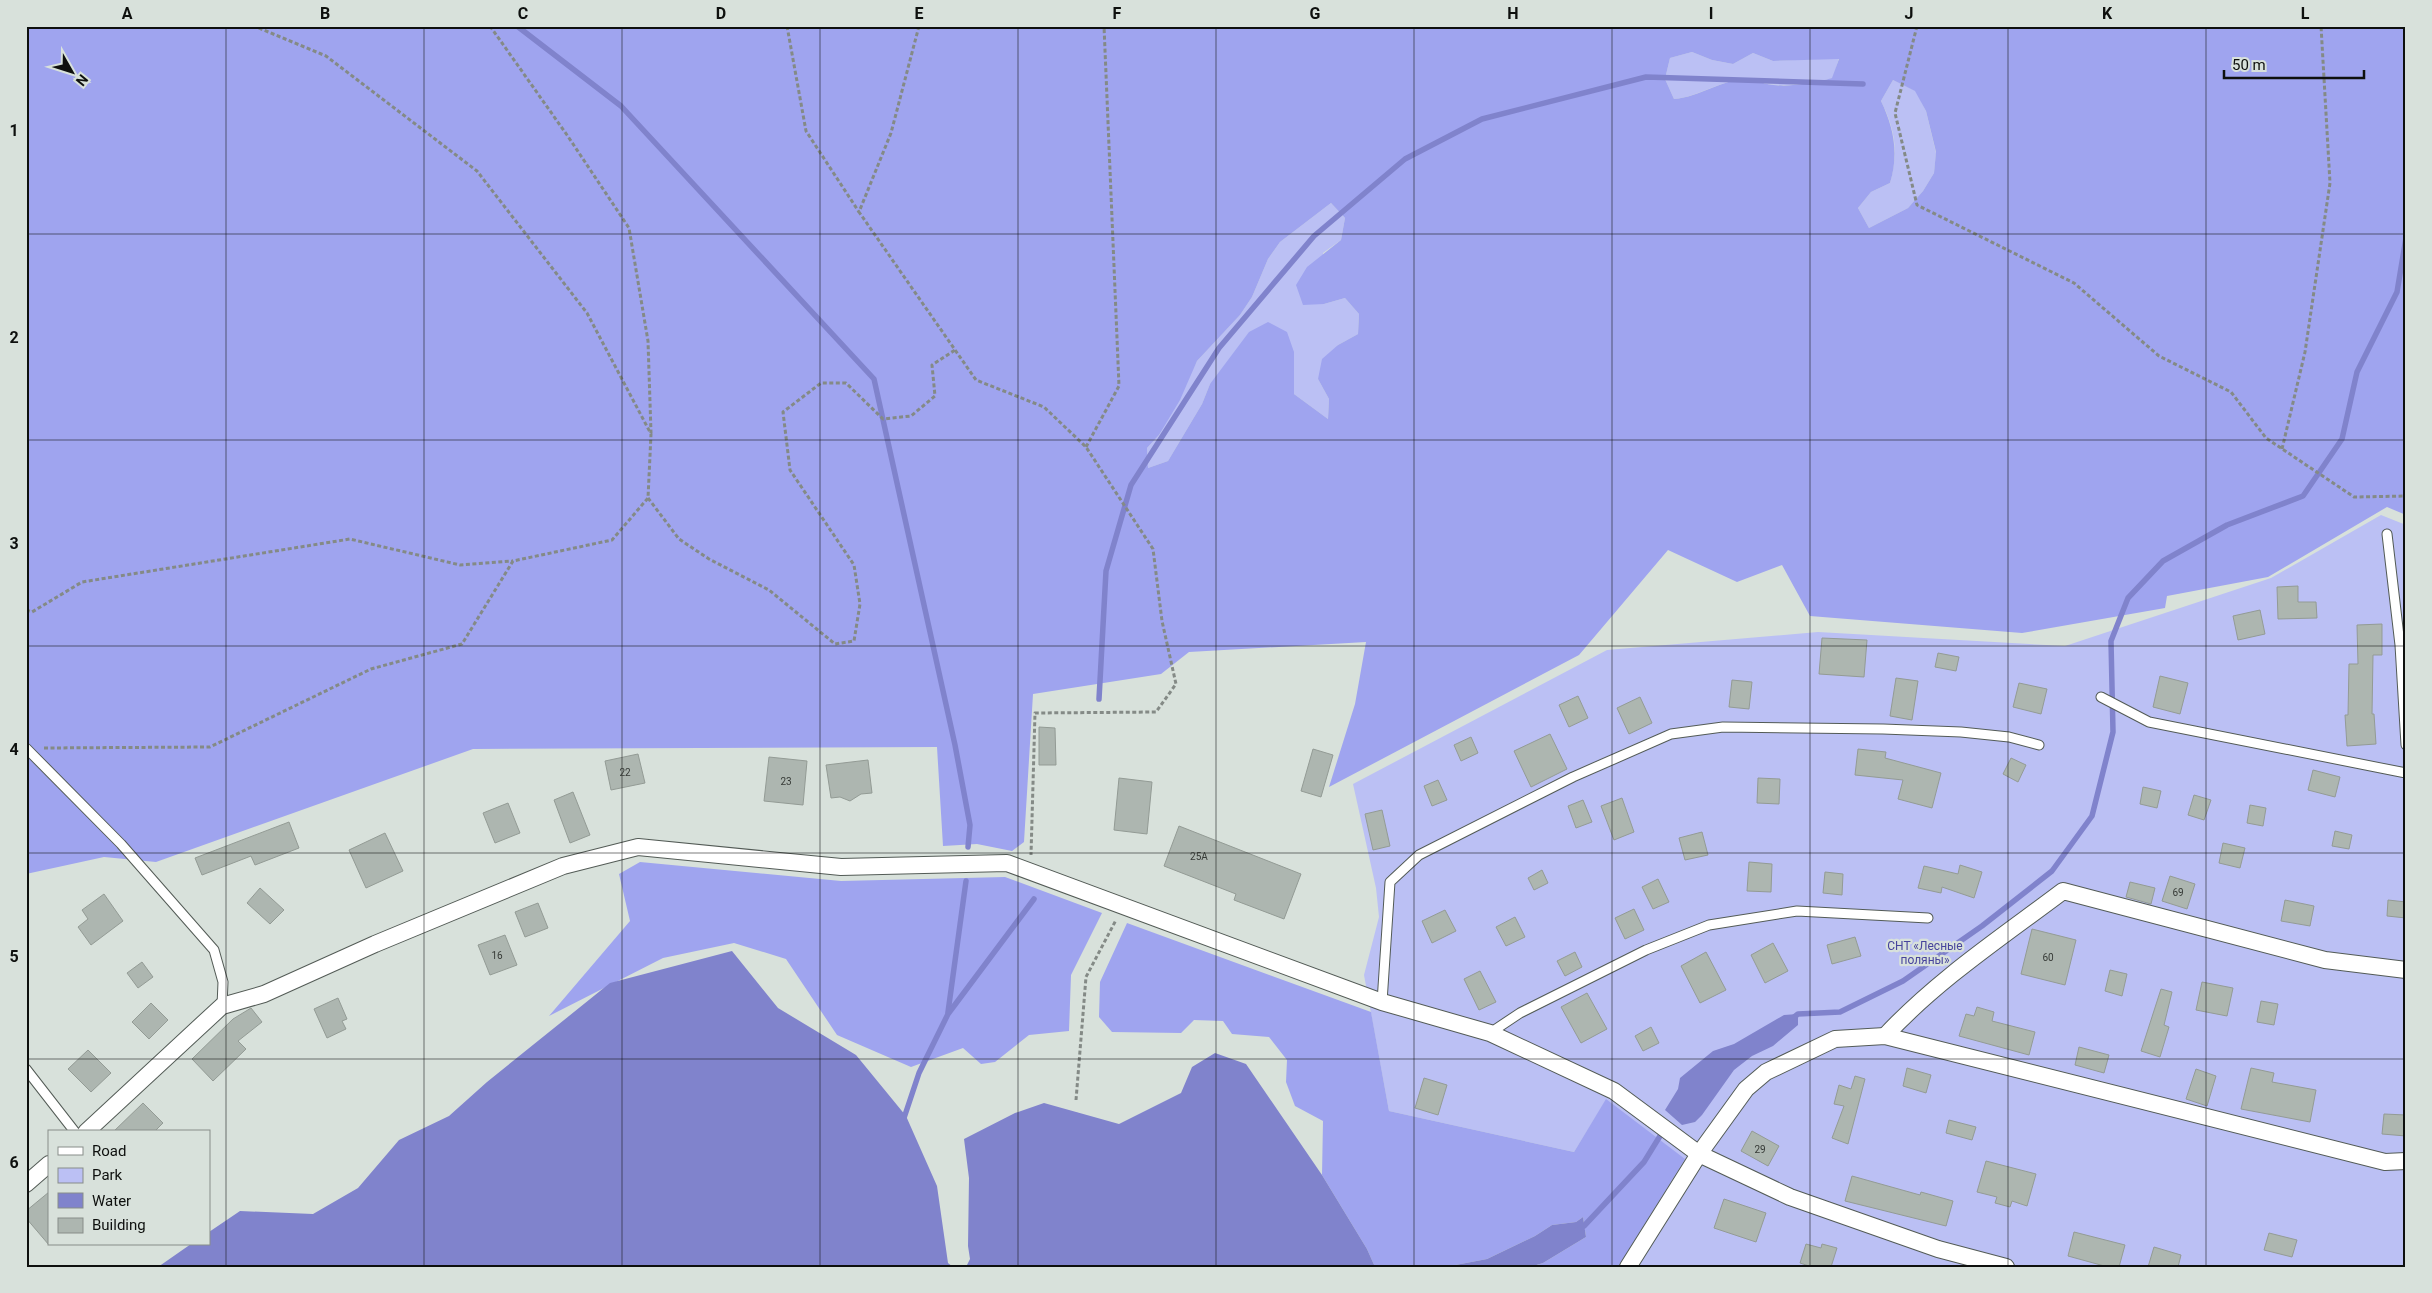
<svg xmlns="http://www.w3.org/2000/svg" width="2432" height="1293" viewBox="0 0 2432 1293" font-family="Roboto,sans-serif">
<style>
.green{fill:#bbc0f4}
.forest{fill:#9fa4ef;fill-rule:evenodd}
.water{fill:#8083cc}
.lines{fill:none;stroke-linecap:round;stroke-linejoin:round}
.stream{stroke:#8083cc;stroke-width:5.5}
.building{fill:#adb6b0;stroke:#939b95}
.service-casing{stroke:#535b56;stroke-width:11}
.minor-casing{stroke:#535b56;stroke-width:18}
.path{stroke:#848a86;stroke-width:3;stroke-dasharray:4 2.5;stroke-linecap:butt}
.service{stroke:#fff;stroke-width:9}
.minor{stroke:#fff;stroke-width:16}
.grid{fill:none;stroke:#0e100e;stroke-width:1;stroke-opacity:0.55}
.labels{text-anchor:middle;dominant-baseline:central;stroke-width:4.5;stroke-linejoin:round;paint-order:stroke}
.number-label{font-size:10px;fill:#363a36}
.park-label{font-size:12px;fill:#47449c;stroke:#d8e1db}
.neatline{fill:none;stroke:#0e100e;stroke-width:2}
.grid-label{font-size:16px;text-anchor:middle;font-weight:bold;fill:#0e100e}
</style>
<rect width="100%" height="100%" fill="#d8e1db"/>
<!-- green -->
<g class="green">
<path d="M1692,52L1712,60L1733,64L1753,53L1773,61L1839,58L1833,78C1813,83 1788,87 1767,84C1761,83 1755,80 1748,79C1722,79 1699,97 1674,99L1665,79L1670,58Z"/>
<path d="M1893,80L1916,91L1926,111L1936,153L1934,173L1923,191L1908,208L1869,228L1858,208L1871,192L1890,183C1899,153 1895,129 1881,101Z"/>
<path d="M1331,203L1345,218L1341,240L1323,253L1324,304L1345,298L1359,314L1358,334L1338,345L1318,379L1329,399L1328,419L1294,394V352L1210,384L1202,404L1168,461L1148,468L1147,448L1159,435L1197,361L1240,315L1252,297L1268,259L1280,242Z"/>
<path d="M2381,515L2406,525V1267H1618L1684,1159L1606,1100L1574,1152L1389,1111L1364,975L1379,917L1376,888L1353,784L1607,650L1818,632L2065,646L2271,578Z"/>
</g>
<!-- forest -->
<g class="forest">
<path d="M26,26H2406V515L2387,507L2268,577L2167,596L2165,608L2022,633L1810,616L1782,565L1737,582L1668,550L1579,655L1329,787L1355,704L1366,642L1189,652L1161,674L1033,694L1024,842L1012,851L977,844L943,846L937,747L473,749L156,862L104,857L26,874ZM1692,52L1712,60L1733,64L1753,53L1773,61L1839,59L1832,78C1813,83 1788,88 1767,84C1761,83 1755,79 1748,79C1722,79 1700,97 1674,99L1665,79L1670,58ZM1893,80L1915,91L1926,111L1936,152L1934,173L1923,191L1908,208L1869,228L1858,208L1871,192L1890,183C1899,154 1894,128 1881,101ZM1331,203L1345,218L1341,240L1307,267L1296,285L1303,305L1324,304L1345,298L1359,314L1358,334L1338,345L1322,359L1318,379L1329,399L1328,419L1294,394V352L1287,332L1268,322L1249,332L1210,384L1202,404L1168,461L1148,468L1147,448L1159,435L1180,400L1197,361L1240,315L1252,297L1268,259L1280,242Z"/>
<path d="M640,862L841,881L1005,877L1102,913L1071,975L1069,1031L1029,1035L995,1062L981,1064L963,1048L911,1067L837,1035L786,959L734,943L663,958L549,1016L630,921L619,874Z"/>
<path d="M1127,923L1371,1012L1389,1111L1574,1152L1606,1099L1685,1159L1618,1267H1530L1543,1263L1586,1237L1583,1217L1576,1222L1552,1225L1535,1236L1487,1259L1445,1267H1375L1367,1249L1322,1175L1323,1121L1295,1106L1286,1082L1287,1060L1269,1037L1232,1034L1223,1021L1194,1020L1181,1033L1112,1032L1099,1017L1100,982Z"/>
</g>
<!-- water -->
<g class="water">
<path d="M732,951L778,1008L856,1055L906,1116L937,1186L948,1263L953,1267H158L191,1244H209V1232L240,1211L313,1214L358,1188L399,1140L449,1116L487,1082L610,983Z"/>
<path d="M1798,1014V1025L1773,1046L1752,1056L1734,1070L1702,1115L1695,1122L1682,1125L1665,1110L1678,1089L1680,1078L1713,1051L1734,1044L1784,1015Z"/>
<path d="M1215,1053L1246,1064L1322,1175L1367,1249L1375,1267H966L970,1259L968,1246L969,1178L964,1139L1015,1113L1044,1103L1119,1124L1181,1093L1192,1067Z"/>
<path d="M1583,1217L1586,1237L1543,1263L1530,1267H1445L1487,1259L1535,1236L1552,1225L1576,1222Z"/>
</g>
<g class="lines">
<!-- stream -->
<g class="stream">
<path d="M517,26L621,106L874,379L955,745L970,825L968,847"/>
<path d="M1099,699L1106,571L1131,485L1219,348L1314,236L1405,159L1482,119L1646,77L1863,84"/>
<path d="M948,1012L966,881"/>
<path d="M1793,1018L1798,1014L1840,1012L1903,981L1982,926L2052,871L2092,816L2113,732L2111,641L2128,598L2163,561L2227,525L2303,496L2342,439L2357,372L2397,292L2406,238"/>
<path d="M903,1121L919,1073L948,1014L1034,899"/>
<path d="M1578,1230L1584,1226L1644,1162L1660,1136"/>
</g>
</g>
<!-- building -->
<g class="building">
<path d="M2298,586V602H2316L2317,618L2278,619L2277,587Z"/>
<path d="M2260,610L2265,634L2238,640L2233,616Z"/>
<path d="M2382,624V655H2373L2372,714H2374L2376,744L2347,746L2345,715H2348L2349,664H2358L2357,625Z"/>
<path d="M1822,638L1867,640L1864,677L1819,674Z"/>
<path d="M1938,653L1959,657L1956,671L1935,667Z"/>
<path d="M2160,676L2188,683L2180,714L2153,707Z"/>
<path d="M1896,678L1918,681L1912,720L1890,716Z"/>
<path d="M1732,680L1752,682L1749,709L1729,707Z"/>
<path d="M2019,683L2047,689L2041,714L2013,707Z"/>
<path d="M1578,696L1588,718L1569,727L1559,705Z"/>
<path d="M1640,697L1652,723L1629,734L1617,708Z"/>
<path d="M1039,727L1055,728L1056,765H1039Z"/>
<path d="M1550,734L1567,769L1531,787L1514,751Z"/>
<path d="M1471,737L1478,753L1461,761L1454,745Z"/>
<path d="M1313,749L1333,755L1321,797L1301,791Z"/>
<path d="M1858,749L1886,752L1885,758L1941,773L1932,808L1898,799L1903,780L1855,775Z"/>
<path d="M638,754L645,783L611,790L605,761Z"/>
<path d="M769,757L807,761L803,805L764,801Z"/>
<path d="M2011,758L2026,765L2018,782L2003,774Z"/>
<path d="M868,760L872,793L861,794L850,801L840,797L831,798L826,765Z"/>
<path d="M2313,770L2340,777L2335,797L2308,790Z"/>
<path d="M1119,778L1152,782L1147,834L1114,830Z"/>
<path d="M1758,778L1780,779L1779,804L1757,803Z"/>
<path d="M1438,780L1447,800L1432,806L1424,786Z"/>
<path d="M2143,787L2161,791L2157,808L2140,804Z"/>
<path d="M573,792L590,835L570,843L554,800Z"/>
<path d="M2194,795L2211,800L2204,820L2188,815Z"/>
<path d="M1622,798L1634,832L1614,840L1601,806Z"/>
<path d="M1583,800L1592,822L1576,828L1568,806Z"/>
<path d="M508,803L520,833L495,843L483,813Z"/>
<path d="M2250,805L2266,808L2263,826L2247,823Z"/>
<path d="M1382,810L1390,846L1373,850L1365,814Z"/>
<path d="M289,822L299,848L255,865L251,856L202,875L195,858Z"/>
<path d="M1179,826L1301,874L1284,919L1234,900L1236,894L1164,866Z"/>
<path d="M2335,831L2352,835L2349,849L2332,846Z"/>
<path d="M1702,832L1708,855L1685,860L1679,838Z"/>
<path d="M385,833L403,871L366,888L349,850Z"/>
<path d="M2223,843L2245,848L2240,868L2219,863Z"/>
<path d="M1749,862L1772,864L1771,892L1747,891Z"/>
<path d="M1960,865L1982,872L1974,898L1942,887L1941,893L1918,888L1924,866L1958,874Z"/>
<path d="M1542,870L1548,883L1534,890L1528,878Z"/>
<path d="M1825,872L1843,874L1842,895L1823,893Z"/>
<path d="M2170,876L2195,884L2187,909L2162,901Z"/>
<path d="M1658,879L1669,902L1653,909L1642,887Z"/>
<path d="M2130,882L2155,888L2151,904L2126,897Z"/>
<path d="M260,888L284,910L270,924L247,903Z"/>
<path d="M104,894L123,921L91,945L78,927L88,919L82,910Z"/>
<path d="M2285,900L2314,906L2310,926L2281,921Z"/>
<path d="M2388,900L2406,902V918L2387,916Z"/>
<path d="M538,903L548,928L525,937L515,912Z"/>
<path d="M1634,909L1644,930L1625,939L1615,918Z"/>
<path d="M1445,910L1456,931L1432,943L1422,921Z"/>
<path d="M1515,917L1525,937L1506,946L1496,927Z"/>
<path d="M2032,929L2076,940L2065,985L2021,974Z"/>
<path d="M505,935L517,965L490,975L478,945Z"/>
<path d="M1855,937L1861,956L1832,964L1827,945Z"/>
<path d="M1773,943L1788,971L1765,983L1751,955Z"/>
<path d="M1575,952L1582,967L1565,976L1557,961Z"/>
<path d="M1706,952L1726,990L1700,1003L1681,966Z"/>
<path d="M142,962L153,977L138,988L127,973Z"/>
<path d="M2110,970L2127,974L2122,996L2105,991Z"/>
<path d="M1480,971L1496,1002L1479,1010L1464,979Z"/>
<path d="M2202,982L2233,988L2227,1016L2196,1010Z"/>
<path d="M2161,989L2172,992L2164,1025L2169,1027L2160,1057L2141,1051Z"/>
<path d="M1587,993L1607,1029L1581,1043L1561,1007Z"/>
<path d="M338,998L347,1019L342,1021L346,1029L327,1038L314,1009Z"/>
<path d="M2261,1001L2278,1004L2274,1025L2257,1022Z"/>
<path d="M151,1003L168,1020L149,1039L132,1022Z"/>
<path d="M1977,1007L1994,1012L1992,1021L2035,1032L2029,1055L1959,1036L1966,1014L1974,1016Z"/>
<path d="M251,1008L262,1022L238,1041L246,1049L213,1081L192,1059L233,1019Z"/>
<path d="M1651,1027L1659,1043L1643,1051L1635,1036Z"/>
<path d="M2079,1047L2109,1055L2104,1073L2075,1065Z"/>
<path d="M88,1050L111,1073L91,1092L68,1069Z"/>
<path d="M1907,1068L1931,1075L1926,1093L1903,1086Z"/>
<path d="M2251,1068L2274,1073L2272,1082L2316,1090L2310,1122L2241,1109Z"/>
<path d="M2196,1069L2216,1076L2207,1106L2186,1099Z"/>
<path d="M1855,1076L1865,1079L1848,1144L1832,1138L1844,1106L1834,1104L1839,1085L1851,1089Z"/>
<path d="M1424,1078L1447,1085L1438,1115L1415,1108Z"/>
<path d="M143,1103L163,1123L154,1132H113Z"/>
<path d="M2384,1114L2406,1115V1136L2382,1134Z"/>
<path d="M1949,1120L1976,1127L1972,1140L1946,1133Z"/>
<path d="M1752,1131L1779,1146L1768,1166L1741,1151Z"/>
<path d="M1986,1161L2036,1174L2027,1206L2012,1201L2010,1207L1995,1203L1997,1197L1977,1192Z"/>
<path d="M1852,1176L1920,1195L1921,1192L1953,1201L1946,1226L1845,1201Z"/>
<path d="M49,1192V1245L26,1218V1211Z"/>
<path d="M1724,1199L1766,1213L1756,1242L1714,1228Z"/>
<path d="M2074,1232L2125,1245L2119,1267H2108L2068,1256Z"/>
<path d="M2269,1233L2297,1240L2292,1257L2264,1250Z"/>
<path d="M1806,1244L1821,1248L1822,1244L1837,1248L1831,1267H1812L1800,1263Z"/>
<path d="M2154,1247L2181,1255L2178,1267H2148Z"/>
</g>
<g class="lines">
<defs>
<g id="service">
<path d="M2387,534L2400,645L2406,745"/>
<path d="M2101,697L2149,722L2406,773"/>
<path d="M26,748L121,844L214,950L223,982L222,1006"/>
<path d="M1382,1002L1390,882L1419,855L1573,777L1671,734L1723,727L1883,729L1961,732L2009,737L2039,745"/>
<path d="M1490,1033L1520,1013L1646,950L1709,925L1797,911L1928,918"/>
<path d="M26,1069L75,1132"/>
</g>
<g id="minor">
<path d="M1885,1036C1937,980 2002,937 2063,891L2325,960L2406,970"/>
<path d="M86,1132L222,1006L264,994L375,944L563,866L638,847L841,867L1007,863L1382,1002L1490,1033L1614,1091L1699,1154L1790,1197L1938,1249L2006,1267"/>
<path d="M26,1184L49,1164"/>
<path d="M1628,1267L1699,1154L1746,1089L1766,1072L1835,1039L1885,1036L2385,1162L2406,1161"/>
</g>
</defs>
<!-- service casing -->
<use href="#service" class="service-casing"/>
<!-- minor casing -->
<use href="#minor" class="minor-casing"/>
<!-- path -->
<g class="path">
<path d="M490,26L567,135L629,228L648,341L651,433"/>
<path d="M787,26L806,131L859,212"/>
<path d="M919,26L891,133L859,212L976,380L1044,407L1086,447L1153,549L1162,621L1176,684L1156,712L1035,713L1031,855"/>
<path d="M1917,26L1895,113L1917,205L2074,283L2159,356L2231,392L2266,438L2354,497L2406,496"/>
<path d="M1086,447L1119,386L1104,26"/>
<path d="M2282,449L2305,352L2330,183L2321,26"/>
<path d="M648,498L679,539L709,559L769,590L835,644L854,641L860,604L854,565L790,470L783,412L821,383H846L883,419L911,416L935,396L932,365L955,350"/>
<path d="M26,610L32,612L82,582L350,539L460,565L513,561"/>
<path d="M44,748L210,747L371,669L462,644L513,561L612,540L648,498L651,434L587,313L477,171L326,56L254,26"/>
<path d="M1076,1100L1086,977L1116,920"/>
</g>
<!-- service -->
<use href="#service" class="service"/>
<!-- minor -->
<use href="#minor" class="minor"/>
</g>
<!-- grid -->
<path class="grid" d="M226,26V1267M424,26V1267M622,26V1267M820,26V1267M1018,26V1267M1216,26V1267M1414,26V1267M1612,26V1267M1810,26V1267M2008,26V1267M2206,26V1267M26,234H2406M26,440H2406M26,646H2406M26,853H2406M26,1059H2406"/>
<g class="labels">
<!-- number labels -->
<g class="number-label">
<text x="625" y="772">22</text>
<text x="786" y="781">23</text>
<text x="1199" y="856">25А</text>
<text x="2178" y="892">69</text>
<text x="497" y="955">16</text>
<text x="2048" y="957">60</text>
<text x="1760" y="1149">29</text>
</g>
<!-- park labels -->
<g class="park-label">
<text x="1925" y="946">СНТ «Лесные<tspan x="1925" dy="14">поляны»</tspan></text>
</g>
</g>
<!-- border -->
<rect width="2432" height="1293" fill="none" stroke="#d8e1db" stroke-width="55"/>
<!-- legend -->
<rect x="48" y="1130" width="162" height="115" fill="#d8e1db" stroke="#878d89"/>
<rect x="58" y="1147" width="25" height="8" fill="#ffffff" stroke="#878d89"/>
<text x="92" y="1156" font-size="15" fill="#0e100e">Road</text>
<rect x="58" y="1168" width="25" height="15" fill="#bbc0f4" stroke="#878d89"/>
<text x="92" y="1180" font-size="15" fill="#0e100e">Park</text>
<rect x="58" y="1193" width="25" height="15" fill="#8083cc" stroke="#878d89"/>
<text x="92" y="1206" font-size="15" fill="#0e100e">Water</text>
<rect x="58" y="1218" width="25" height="15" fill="#adb6b0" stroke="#878d89"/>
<text x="92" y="1230" font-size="15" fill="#0e100e">Building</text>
<!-- north arrow -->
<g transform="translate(72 72) rotate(129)" stroke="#d8e1db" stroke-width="4" paint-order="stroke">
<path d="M0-4L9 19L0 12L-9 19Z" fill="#0e100e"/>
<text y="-8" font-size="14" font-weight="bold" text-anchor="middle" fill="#0e100e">N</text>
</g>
<!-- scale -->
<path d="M2224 70v8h140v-8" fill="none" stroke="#0e100e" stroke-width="2.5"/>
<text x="2232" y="70" font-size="15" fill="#0e100e" stroke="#d8e1db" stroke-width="4" paint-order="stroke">50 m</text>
<rect x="28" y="28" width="2376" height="1238" class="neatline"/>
<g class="grid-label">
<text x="127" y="19">A</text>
<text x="325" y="19">B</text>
<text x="523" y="19">C</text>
<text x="721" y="19">D</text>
<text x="919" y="19">E</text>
<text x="1117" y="19">F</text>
<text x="1315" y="19">G</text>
<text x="1513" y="19">H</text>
<text x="1711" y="19">I</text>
<text x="1909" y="19">J</text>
<text x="2107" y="19">K</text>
<text x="2305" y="19">L</text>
<text x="14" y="136">1</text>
<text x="14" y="343">2</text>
<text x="14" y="549">3</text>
<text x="14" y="755">4</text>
<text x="14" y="962">5</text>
<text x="14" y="1168">6</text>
</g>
</svg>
